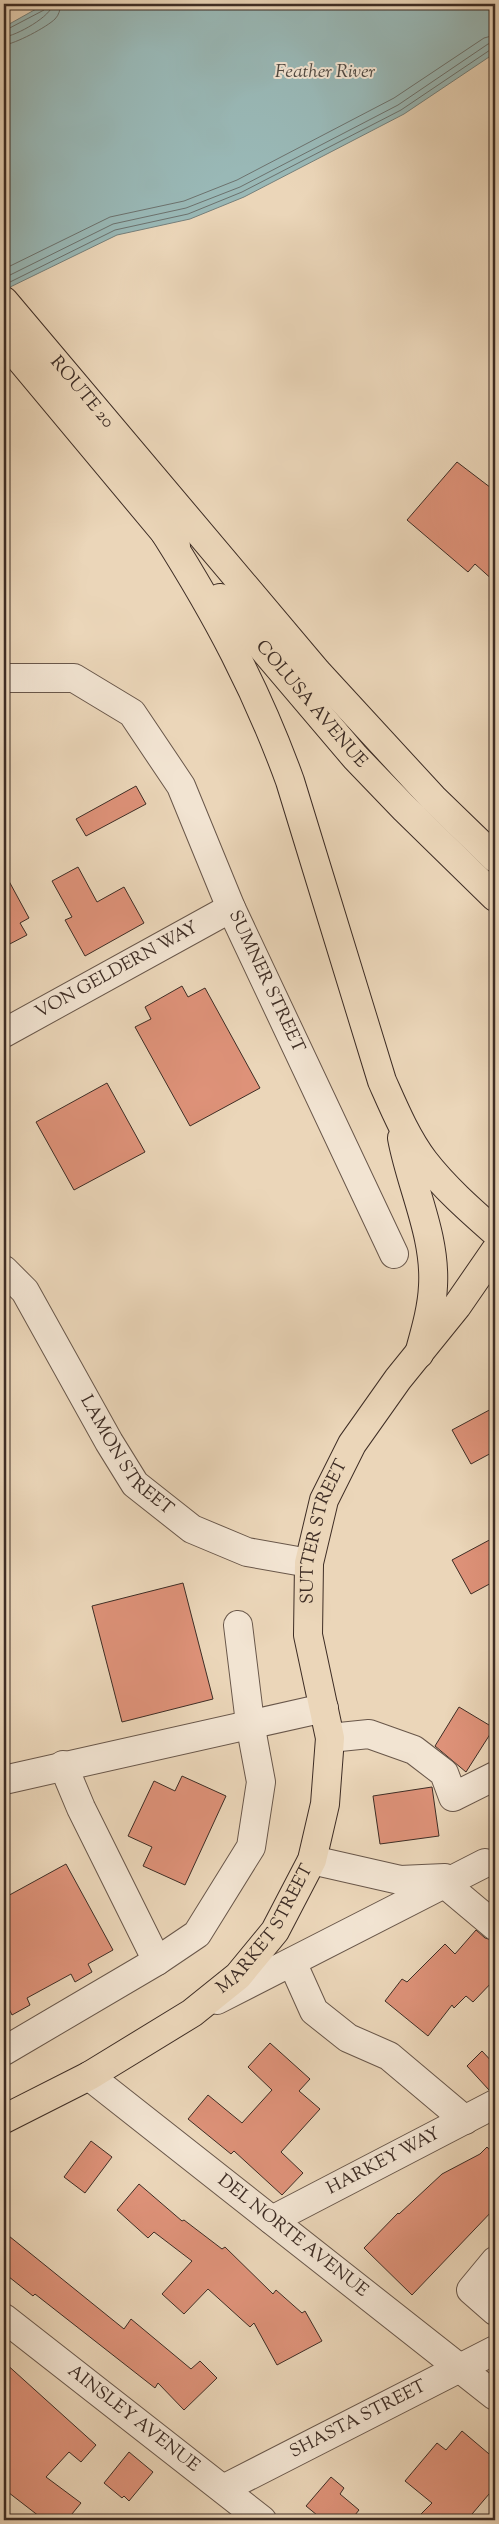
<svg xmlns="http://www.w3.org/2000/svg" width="499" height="2524" viewBox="0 0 499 2524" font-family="'Sorts Mill Goudy',serif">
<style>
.water{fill:#99b8b6;stroke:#75807c}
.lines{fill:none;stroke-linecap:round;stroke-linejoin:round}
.shore{stroke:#6c726e;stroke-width:1}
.building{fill:#de9279;stroke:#3e2d25}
.minor-casing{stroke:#69574a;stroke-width:30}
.major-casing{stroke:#3e2d25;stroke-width:30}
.highway-casing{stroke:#3e2d25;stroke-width:30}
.minor{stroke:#f2e4d2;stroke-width:28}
.major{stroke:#ebd6b9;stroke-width:28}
.highway{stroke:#ebd6b9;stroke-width:28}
.labels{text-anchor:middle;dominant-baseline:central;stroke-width:4;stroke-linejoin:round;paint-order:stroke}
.street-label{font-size:18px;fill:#3e2d25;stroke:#f2e4d2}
.water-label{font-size:19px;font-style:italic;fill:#504942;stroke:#f2e4d2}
</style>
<rect width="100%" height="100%" fill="#ebd6b9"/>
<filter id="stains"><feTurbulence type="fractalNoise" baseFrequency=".004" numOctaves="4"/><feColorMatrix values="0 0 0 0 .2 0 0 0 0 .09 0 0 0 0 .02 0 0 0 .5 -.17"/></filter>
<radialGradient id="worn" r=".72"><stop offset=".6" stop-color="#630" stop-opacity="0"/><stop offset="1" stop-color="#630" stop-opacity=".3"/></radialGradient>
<!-- water -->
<path class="water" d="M45,4H495V53L404,114L244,197L190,219L117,235L4,290V27Z"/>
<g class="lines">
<!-- shore -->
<g class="shore">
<path d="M4,31L44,10L47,4"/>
<path d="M4,37C16,36 52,16 53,4"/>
<path d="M4,45C15,44 47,27 55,19C59,15 60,10 61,4"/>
<path d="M4,269L110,217L184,201L237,180L394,98L484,38L495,35"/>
<path d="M4,278L113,224L186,208L240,187L398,105L488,44L495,42"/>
<path d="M4,285L115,230L188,214L242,192L401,110L490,50L495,49"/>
</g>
</g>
<!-- building -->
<g class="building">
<path d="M457,462L495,491V582L475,564L468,572L407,520Z"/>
<path d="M136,786L146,804L86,836L76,819Z"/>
<path d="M78,867L97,902L124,887L144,923L85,956L65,920L72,917L52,881Z"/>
<path d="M4,872L29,918L20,923L27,935L4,947Z"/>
<path d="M182,986L188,997L205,988L260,1088L190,1126L135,1027L151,1019L145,1007Z"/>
<path d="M107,1083L145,1152L74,1190L36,1122Z"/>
<path d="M495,1407V1451L471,1464L452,1430Z"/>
<path d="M495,1537V1581L471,1594L452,1560Z"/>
<path d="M183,1583L213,1699L122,1722L92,1606Z"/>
<path d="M459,1707L494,1728L466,1772L435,1746Z"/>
<path d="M182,1776L226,1796L185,1885L143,1866L152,1847L128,1836L154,1781L175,1791Z"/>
<path d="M432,1787L439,1836L380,1844L373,1796Z"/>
<path d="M66,1864L113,1950L88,1964L92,1972L75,1982L71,1974L27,1998L30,2005L12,2015L4,1999V1898Z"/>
<path d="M476,1930L485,1938L495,1941V1979L473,2002L466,1996L454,2008L452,2005L428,2036L385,2001L402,1979L407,1982L445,1944L455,1954Z"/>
<path d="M270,2043L310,2079L299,2091L320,2109L281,2152L303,2173L282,2195L234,2151L231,2154L188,2119L208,2095L242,2123L272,2090L248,2067Z"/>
<path d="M482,2051L495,2065V2088L489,2090L467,2066Z"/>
<path d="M91,2141L112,2157L85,2193L64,2177Z"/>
<path d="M487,2147L495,2156V2208L412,2295L364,2248L398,2213L399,2214L442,2174L480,2154Z"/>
<path d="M139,2184L182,2221L184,2220L222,2249L225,2247L273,2294L276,2290L302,2313L305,2311L322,2341L277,2365L254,2323L250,2327L208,2289L184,2314L162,2294L192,2261L154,2232L148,2238L117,2210Z"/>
<path d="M4,2232L124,2329L131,2319L191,2369L200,2361L217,2378L184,2410L158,2383L155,2388L35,2294L33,2296L4,2273Z"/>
<path d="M4,2362L96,2445L81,2462L69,2452L46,2477L81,2503L67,2520H44L4,2489Z"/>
<path d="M462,2431L495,2459V2487L467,2520H415L432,2503L405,2481L437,2443L446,2450Z"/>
<path d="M129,2452L153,2472L129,2501L124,2496L122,2498L104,2483Z"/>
<path d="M331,2477L344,2488L340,2494L359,2510L351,2520H323L306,2506Z"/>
</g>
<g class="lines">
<defs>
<g id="minor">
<path id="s1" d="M4,678H74L132,713L181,786L231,908L394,1254"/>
<path id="s2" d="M4,1033L231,908"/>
<path id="s3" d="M4,1270L25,1291L109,1442L135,1484L192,1529L247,1552L309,1563"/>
<path d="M330,1738L369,1734L414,1750L444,1773L453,1797L495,1776"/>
<path d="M63,1765L81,1808L157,1961"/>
<path d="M4,1780L324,1708"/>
<path d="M312,1860L400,1880L445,1878"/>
<path d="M439,1879L495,1926"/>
<path d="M292,1962L314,2011L348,2038L389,2056L465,2120"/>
<path d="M217,2000L485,1863"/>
<path d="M4,2051L157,1961L197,1934L251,1847L261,1782L250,1723L238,1625"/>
<path id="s4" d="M89,2076L495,2396"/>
<path id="s5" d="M272,2220L495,2104"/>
<path d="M495,2261L471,2290L495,2311"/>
<path id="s6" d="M4,2318L262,2520"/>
<path id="s7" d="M223,2489L495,2350"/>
</g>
<g id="major">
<path id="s8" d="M4,2119L89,2076L192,2013L238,1976L275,1931L312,1860L325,1804L330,1738L308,1635L309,1563L324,1500L352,1444L398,1379L457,1306L495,1251"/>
</g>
<g id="highway">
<path id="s9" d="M4,301L317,672L433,798L495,858"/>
<path d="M4,340L176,546"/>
<path d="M165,533C217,615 257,690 290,781L382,1081C394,1108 406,1137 424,1161C444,1187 470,1210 495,1232"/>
<path id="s10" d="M220,598L355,757L405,809L495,897"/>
<path d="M402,1138C411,1187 436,1235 433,1286C432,1309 425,1332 419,1354"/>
</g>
</defs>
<!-- minor casing -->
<use href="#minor" class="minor-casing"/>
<!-- major casing -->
<use href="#major" class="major-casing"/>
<!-- highway casing -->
<use href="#highway" class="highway-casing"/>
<!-- minor -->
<use href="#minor" class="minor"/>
<!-- major -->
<use href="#major" class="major"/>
<!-- highway -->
<use href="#highway" class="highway"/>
</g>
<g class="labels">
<!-- street labels -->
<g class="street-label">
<text stroke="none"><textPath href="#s9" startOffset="120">ROUTE 20</textPath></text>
<text stroke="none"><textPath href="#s10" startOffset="140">COLUSA AVENUE</textPath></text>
<text stroke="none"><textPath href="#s2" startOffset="129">VON GELDERN WAY</textPath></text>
<text stroke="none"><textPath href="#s1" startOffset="439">SUMNER STREET</textPath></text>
<text stroke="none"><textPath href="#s3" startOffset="224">LAMON STREET</textPath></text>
<text stroke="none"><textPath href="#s8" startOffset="748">SUTTER STREET</textPath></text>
<text stroke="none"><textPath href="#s8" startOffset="329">MARKET STREET</textPath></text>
<text stroke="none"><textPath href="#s5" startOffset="126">HARKEY WAY</textPath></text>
<text stroke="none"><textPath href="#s4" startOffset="259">DEL NORTE AVENUE</textPath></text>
<text stroke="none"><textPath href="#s6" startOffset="164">AINSLEY AVENUE</textPath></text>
<text stroke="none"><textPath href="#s7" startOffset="152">SHASTA STREET</textPath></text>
</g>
<!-- water labels -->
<g class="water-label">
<text x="325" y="72">Feather River</text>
</g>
</g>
<!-- margin -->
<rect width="499" height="2524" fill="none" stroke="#ebd6b9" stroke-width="20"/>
<rect x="5" y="5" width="489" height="2514" fill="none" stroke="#3e2d25" stroke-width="2.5"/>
<rect x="10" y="10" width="479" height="2504" fill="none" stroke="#3e2d25"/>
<rect width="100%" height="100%" filter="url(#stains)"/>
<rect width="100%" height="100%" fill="url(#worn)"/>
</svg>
